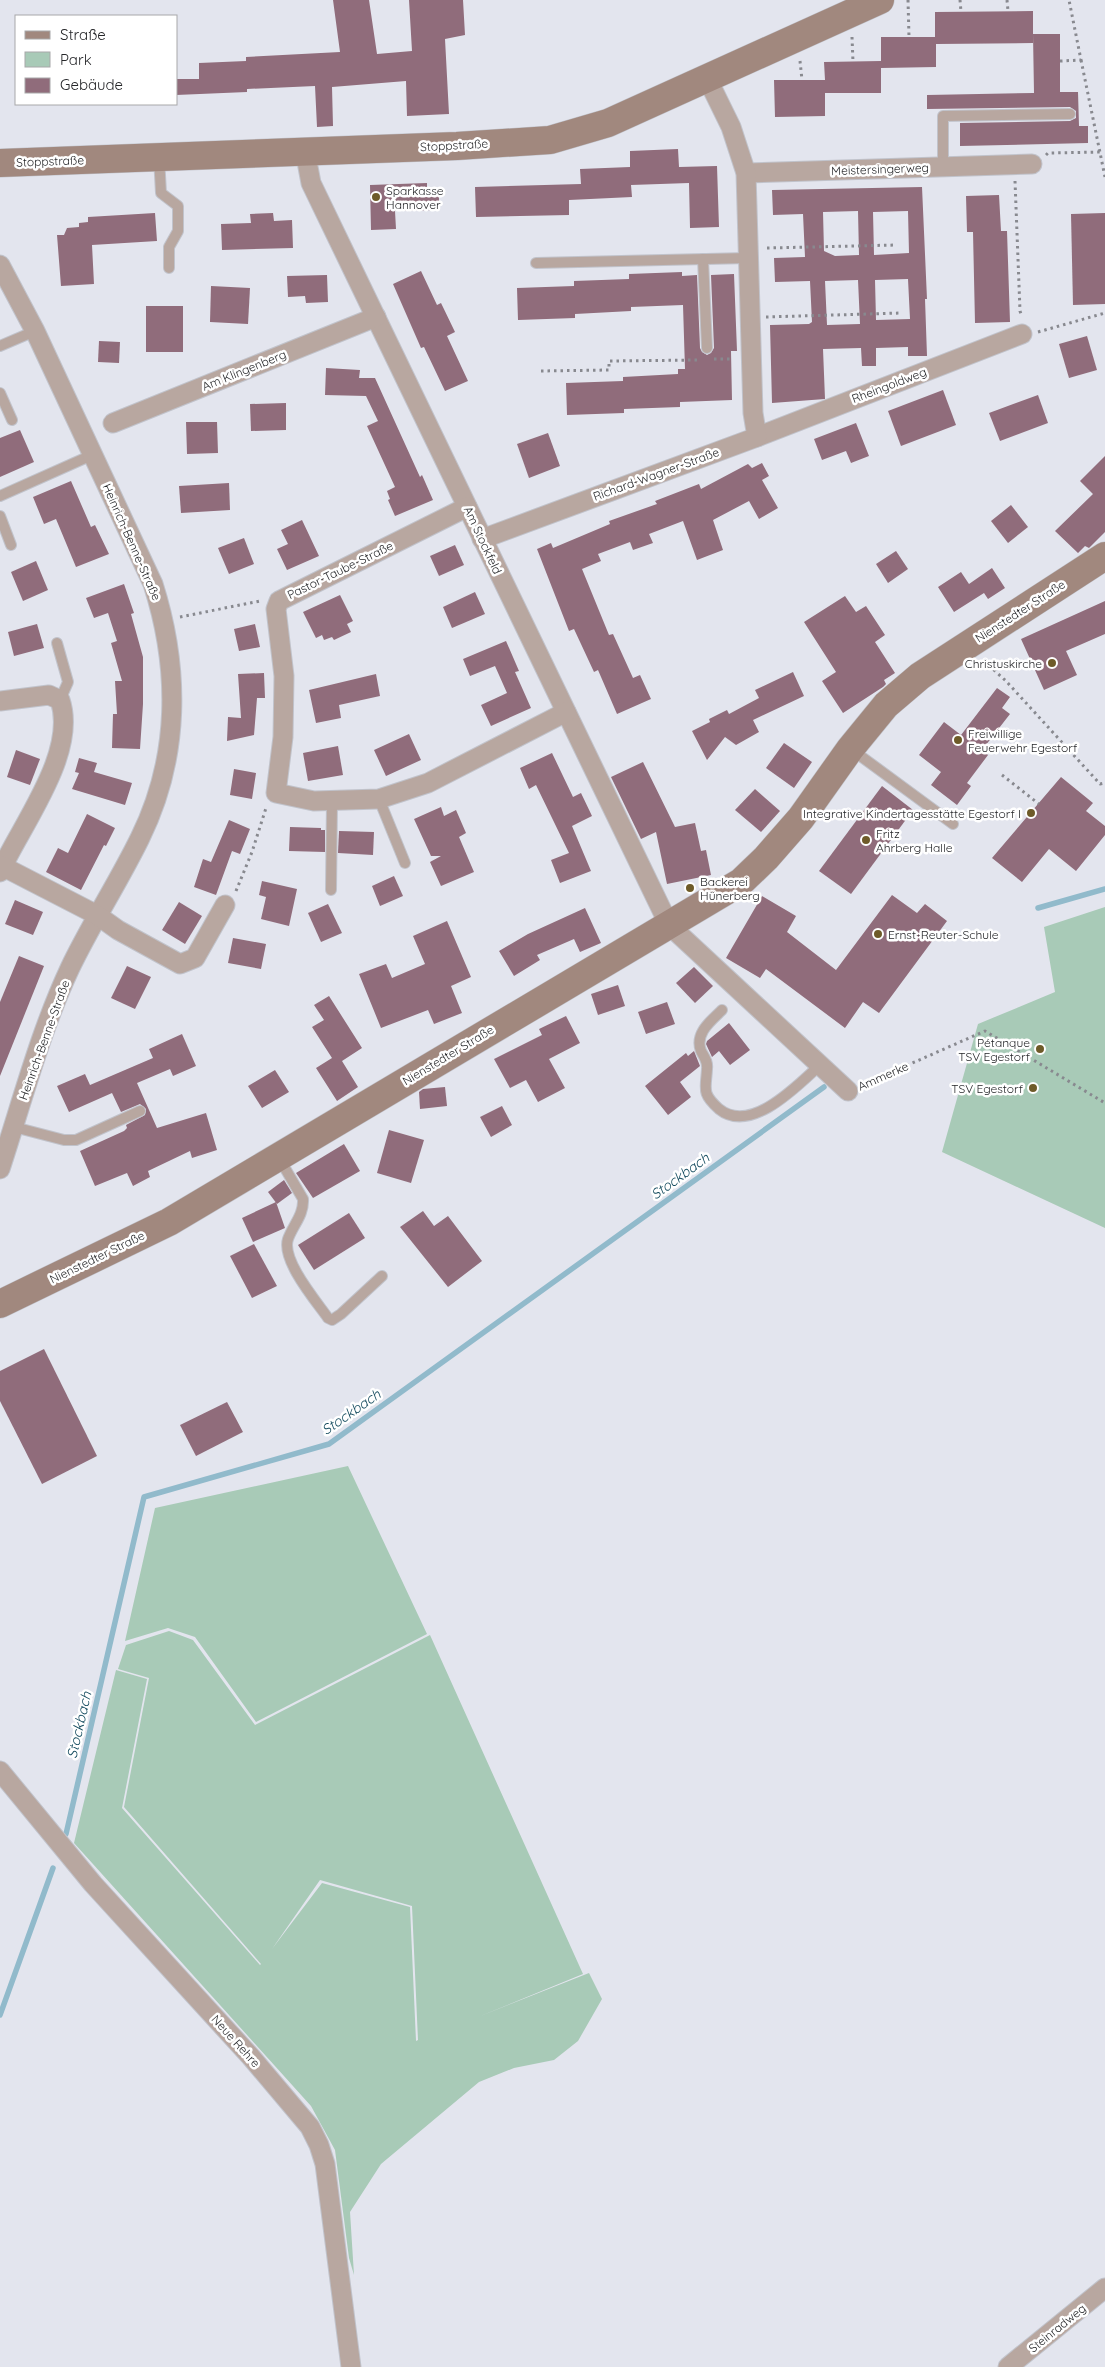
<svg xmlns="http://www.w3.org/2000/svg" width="1105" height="2367" viewBox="0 0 1105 2367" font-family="Quicksand,sans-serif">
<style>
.green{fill:#a8cab7;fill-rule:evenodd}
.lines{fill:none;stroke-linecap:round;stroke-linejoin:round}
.stream{stroke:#91bacb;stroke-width:5.5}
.building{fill:#906c7b;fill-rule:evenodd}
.service-casing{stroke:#c1c3cb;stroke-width:12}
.minor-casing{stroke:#c1c3cb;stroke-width:21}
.secondary-casing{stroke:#c1c3cb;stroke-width:29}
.path{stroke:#88898f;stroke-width:3;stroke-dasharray:2.5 4;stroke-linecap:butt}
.service{stroke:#b8a7a0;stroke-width:10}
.minor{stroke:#b8a7a0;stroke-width:19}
.secondary{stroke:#a1887e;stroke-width:28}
.poi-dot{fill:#6e5b29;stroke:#fff;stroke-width:2}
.labels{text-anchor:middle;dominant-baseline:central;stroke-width:5;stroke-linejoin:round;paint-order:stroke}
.street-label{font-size:12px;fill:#252629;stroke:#fff}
.poi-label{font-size:12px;fill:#252629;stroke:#fff;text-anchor:start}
.water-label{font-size:14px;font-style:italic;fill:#144b5e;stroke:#fff}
</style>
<rect width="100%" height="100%" fill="#e3e5ee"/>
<!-- green -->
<g class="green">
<path d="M1105,907V1228L942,1152L978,1024L1055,992L1044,927Z"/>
<path d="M348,1466L427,1634L256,1722L195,1637L168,1628L125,1641L155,1508Z"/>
<path d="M169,1631L193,1640L255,1725L430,1635L583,1974L478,2017L589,1973L602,1999L578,2041L554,2060L514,2068L479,2082L381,2164L350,2212L354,2275L349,2258L335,2150L311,2106L74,1843L116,1670L147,1679L122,1808L260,1965L261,1964L124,1807L149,1678L118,1669L126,1645ZM320,1880L412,1906L418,2040L416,2041L410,1907L322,1883L272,1949Z"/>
</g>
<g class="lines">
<!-- stream -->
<g class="stream">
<path d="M1038,908L1105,889"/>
<path d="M66,1834L144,1497L329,1444L824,1087"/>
<path d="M0,2015L53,1868"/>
</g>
</g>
<!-- building -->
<g class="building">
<path d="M333,0H369L377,54L412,51L409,0H463L465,35L445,39L449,114L407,116L406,81L332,87L333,126L317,127L315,86L247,89V92L176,95V79H199V63L246,61V57L340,52Z"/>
<path d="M1033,11V43L936,44V67L881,68V93H825V86V116L775,117L774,80H825L824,62L881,61V37H935V12Z"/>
<path d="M1033,34H1060V92H1078L1079,126H1088V143L960,146V123L1070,121L1076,118V111L1070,107L927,109V95L1034,93Z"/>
<path d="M678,149L679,167L717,166L719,227L690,228L689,183L631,185L632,197L569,200V215L476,217L475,187L581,184L580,169L630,167V151Z"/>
<path d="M427,183V191H439V210L395,211L396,229L371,230L370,185Z"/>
<path d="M922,187L927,299H925L927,356H908V347L876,348V366H862L861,348L823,349L825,399L772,403L770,325L809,324L812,322L810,281L775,282L774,258L805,257L803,214L773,215L772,190ZM858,211L859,255L835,256L824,251L823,212ZM908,211L909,253L874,255L873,212ZM908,279L910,319L876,320L875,280ZM858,280L860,324L827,325L825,281Z"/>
<path d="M999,195L1001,231H1007L1010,322L975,323L973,232H967L966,196Z"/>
<path d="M155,213L157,241L92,245L94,284L61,286L57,235H64L67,228L79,227V223L88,222V217Z"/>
<path d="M273,213L274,221L292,220L293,248L222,250L221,224L251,223L250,214Z"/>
<path d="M1105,213V304L1073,305L1071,214Z"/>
<path d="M421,271L437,305L441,303L455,332L447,336L468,381L445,391L424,347L421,348L393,284Z"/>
<path d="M682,272V276L697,275L700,348L702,352L707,355L711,353L714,348L711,275L734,274L737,351H731L732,400L680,402V407L624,409V413L567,415L566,383L623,381V377L678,374V369H685L683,305L631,307V311L575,314V318L518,320L517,288L574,286V281L629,279V274Z"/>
<path d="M327,275L328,302L306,303L305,296L288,297L287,276Z"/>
<path d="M211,286L250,288L248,324L210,322Z"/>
<rect x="146" y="306" width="37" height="46"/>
<path d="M1087,336L1097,370L1069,378L1059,344Z"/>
<path d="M99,341L120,342L119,363L98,362Z"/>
<path d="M326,368L360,370L359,378H375L420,477L422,475L433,500L395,516L388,500L390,499L387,491L395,487L367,426L378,421L366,396L325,395Z"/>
<path d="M943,390L956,425L901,446L888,411Z"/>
<path d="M1038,395L1048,423L1000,441L989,413Z"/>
<path d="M286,403V430L251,431L250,404Z"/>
<path d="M186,422H217L218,453L187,454Z"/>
<path d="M856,423L869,456L851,463L846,451L822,460L814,439Z"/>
<path d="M20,430L34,462L0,477V438Z"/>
<path d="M548,433L560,466L529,478L517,444Z"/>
<path d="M1105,456V532L1089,548L1085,546L1078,553L1055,531L1093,494L1080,481Z"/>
<path d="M762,463L769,476L762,480L778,508L759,519L749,501L713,520L723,550L697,560L683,521L649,534L653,543L633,550L630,542L598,554L601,561L582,569L609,635L613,634L633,678L640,675L651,699L617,714L598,670L594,672L574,629L569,631L537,549L551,543L553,548L610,524L609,521L657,504L655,501L699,484L701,489L748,464L752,468Z"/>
<path d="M71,481L91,527L95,525L109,554L76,567L56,519L44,524L33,497Z"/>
<path d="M229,483L230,510L181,513L179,486Z"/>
<path d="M1011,505L1028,527L1008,543L991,521Z"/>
<path d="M302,520L319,556L287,570L277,549L288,544L281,530Z"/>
<path d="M244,538L254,564L229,574L218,548Z"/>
<path d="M455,545L464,565L439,576L430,556Z"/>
<path d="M896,551L908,569L888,583L876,564Z"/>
<path d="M36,561L48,590L23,601L11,572Z"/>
<path d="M992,568L1005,588L988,599L984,593L954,612L938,587L961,572L969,584Z"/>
<path d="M124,584L134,613L131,614L143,657V704L140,749L112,748L113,714H117L115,681H122L111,643L117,641L108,613L94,618L86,598Z"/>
<path d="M475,592L485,614L452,628L443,607Z"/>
<path d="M340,595L353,621L347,624L351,632L334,640L332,637L324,640L322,635L316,638L303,612Z"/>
<path d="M845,596L856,612L866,606L885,635L875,642L895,673L884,680L886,684L883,687L843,713L822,681L836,672L804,622Z"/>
<path d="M1105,601V634L1066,651L1077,675L1044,690L1021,639Z"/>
<path d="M37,624L44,648L14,656L8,632Z"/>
<path d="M255,624L260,647L239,651L234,629Z"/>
<path d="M506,641L519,671L515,672L531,708L491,726L481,705L507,693L495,666L470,676L463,659Z"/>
<path d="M793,672L804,696L753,720L759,732L736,745L725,737L707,760L692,731L710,722L709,719L727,710L729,714L759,698L755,690Z"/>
<path d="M264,673L265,698H257L254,735L227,741L228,717L241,718L238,674Z"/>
<path d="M376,674L380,696L339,705L341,718L316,723L309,690Z"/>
<path d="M997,688L1010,697L1002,708L1010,714L982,750L988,755L967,783L971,786L957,805L931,785L941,772L919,755L944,722L961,735Z"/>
<path d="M409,734L421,760L386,776L374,750Z"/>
<path d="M784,743L812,762L794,788L766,768Z"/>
<path d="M338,746L343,775L308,781L303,753Z"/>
<path d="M16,750L40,759L30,785L7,777Z"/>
<path d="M552,753L573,797L581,793L592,816L572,826L591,871L560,883L551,860L569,853L536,785L529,789L520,768Z"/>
<path d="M79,758L97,763L94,772L132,783L125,805L72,789L79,773L75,772Z"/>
<path d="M643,762L675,827L695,823L701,851L706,850L711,875L667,884L656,832L641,839L611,777Z"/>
<path d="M234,769L256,773L252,799L230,795Z"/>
<path d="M1061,777L1093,803L1086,811L1105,826V835L1076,871L1049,849L1022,882L992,858Z"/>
<path d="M882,786L913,810L851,894L819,871Z"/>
<path d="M755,789L780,811L761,832L735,810Z"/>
<path d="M441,807L444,816L456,810L466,833L459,837L474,872L441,886L430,862L441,856H431L414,819Z"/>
<path d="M87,814L115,828L106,846L104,845L81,890L46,872L58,848L68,853Z"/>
<path d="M229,820L250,829L240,854L232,851L216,895L194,887L203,859L211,862Z"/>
<path d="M290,827L321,828V830H325V852L289,851Z"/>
<path d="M339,831L374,832L373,855L338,853Z"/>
<path d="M394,876L403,896L380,906L372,886Z"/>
<path d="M262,881L297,889L289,926L261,919L266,897L259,895Z"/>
<path d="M892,895L917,913L925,904L947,921L879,1013L863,1002L845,1028L766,969L760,978L726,958L762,896L796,916L787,932L836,970Z"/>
<path d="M15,900L43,912L33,935L5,924Z"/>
<path d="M179,902L202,916L185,944L162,930Z"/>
<path d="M328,904L342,933L321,942L308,913Z"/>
<path d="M585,908L601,943L580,952L574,939L537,955L540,960L514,976L499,951L528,934Z"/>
<path d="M447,921L471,977L451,986L462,1013L434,1024L428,1010L381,1028L359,974L386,964L392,978L425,964L413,936Z"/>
<path d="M233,938L266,944L261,969L228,963Z"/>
<path d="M19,956L44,966L0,1076V1002Z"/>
<path d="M127,966L151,977L135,1009L111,998Z"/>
<path d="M694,967L713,986L695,1003L676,983Z"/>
<path d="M618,985L625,1006L598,1015L591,994Z"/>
<path d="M329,996L362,1048L342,1061L358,1087L337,1101L316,1068L332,1058L312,1027L324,1020L314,1005Z"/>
<path d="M667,1002L675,1024L646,1034L638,1012Z"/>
<path d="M566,1016L580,1043L549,1059L565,1088L538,1102L526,1080L510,1088L494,1059L542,1035L539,1029Z"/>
<path d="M729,1023L750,1050L730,1065L719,1051L712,1057L706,1044L707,1041Z"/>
<path d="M182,1034L196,1066L173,1076L170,1069L137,1083L157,1128L206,1113L217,1150L192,1158L190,1151L148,1171L150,1177L133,1186L127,1173L95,1186L80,1151L124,1131L127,1128L126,1125L145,1115L146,1109L140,1104L121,1112L112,1093L69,1112L57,1086L85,1074L90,1085L153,1058L149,1049Z"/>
<path d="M694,1051L700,1066L680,1082L691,1097L668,1115L645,1086L686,1053L688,1056Z"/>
<path d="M275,1070L289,1092L262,1108L248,1086Z"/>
<path d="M445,1087L447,1106L420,1109L419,1092L423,1089Z"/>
<path d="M502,1106L512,1125L491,1137L480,1117Z"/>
<path d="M389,1130L424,1140L411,1183L377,1173Z"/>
<path d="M344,1144L360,1171L313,1198L296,1173Z"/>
<path d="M284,1180L292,1193L277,1204L268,1192Z"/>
<path d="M276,1202L285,1228L253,1242L242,1218Z"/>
<path d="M423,1211L434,1226L448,1216L482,1261L448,1287L400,1227Z"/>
<path d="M349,1213L365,1238L314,1270L298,1245Z"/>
<path d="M254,1244L277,1286L252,1298L230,1256Z"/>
<path d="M44,1349L97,1456L42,1484L0,1401V1371Z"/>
<path d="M227,1402L243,1432L196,1456L180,1425Z"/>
</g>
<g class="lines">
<defs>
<g id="service">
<path d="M159,157L161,193L178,206V231L169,247V268"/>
<path d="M943,167V116L1070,114"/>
<path d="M703,259L707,348"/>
<path d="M536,263L748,258"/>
<path d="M0,346L35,331"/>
<path d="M0,393L12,420"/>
<path d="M0,496L92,455"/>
<path d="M0,516L11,545"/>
<path d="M57,643L68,682L60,700"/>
<path d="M851,749L953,824"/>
<path d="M379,799L405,863"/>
<path d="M331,890L332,801"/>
<path d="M722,1010C712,1020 694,1033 701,1051C704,1057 708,1061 707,1069C706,1089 701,1093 719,1109C751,1135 798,1085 820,1065"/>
<path d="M14,1127L64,1140H76L140,1111"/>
<path d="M279,1158L303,1199C304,1215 293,1225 288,1239C281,1260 316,1301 328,1318L332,1320L341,1314L382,1276"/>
</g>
<g id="minor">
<path d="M305,151L311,183L669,925L848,1091"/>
<path d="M746,173L1032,164"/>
<path d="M0,265L35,331L153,584C180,669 180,757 140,838C118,883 91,924 70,968C40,1032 22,1102 0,1169"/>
<path d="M113,423L376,317"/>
<path d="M757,437L1022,334"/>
<path d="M467,507L279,601L276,609L284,676L283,737L276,793L314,801L379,799L428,783L566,712"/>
<path d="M482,539L757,437L753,413L746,173L731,127L707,78"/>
<path d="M0,701L49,695L60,700C78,753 21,825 0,872"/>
<path d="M2,866L97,915L118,930L180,964L195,958L225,905"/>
<path d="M0,1771L93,1884L251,2057L310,2127L319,2145L325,2164L351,2367"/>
<path d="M1008,2367L1105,2288"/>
</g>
<g id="secondary">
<path d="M0,163L457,146L550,140L608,123L880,0"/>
<path d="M0,1304L169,1222L741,882L766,858L801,818L850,749L886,705L920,676L1105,556"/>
</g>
</defs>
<!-- service casing -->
<use href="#service" class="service-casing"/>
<!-- minor casing -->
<use href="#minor" class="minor-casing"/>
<!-- secondary casing -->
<use href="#secondary" class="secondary-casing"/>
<!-- path -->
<g class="path">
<path d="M908,0L909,37"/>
<path d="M960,0L961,12"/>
<path d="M1007,0L1008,11"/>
<path d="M852,37L853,62"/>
<path d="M1081,60L1105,177"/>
<path d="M800,61L802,80"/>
<path d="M1060,61L1081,60L1069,0"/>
<path d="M1046,155L1048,153L1100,152"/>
<path d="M1015,181L1020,311L1022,317"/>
<path d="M767,248L896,245"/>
<path d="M766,317L902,313"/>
<path d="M1038,332L1105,313"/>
<path d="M714,359H733"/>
<path d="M541,371L609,370V361L698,360"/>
<path d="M180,617L260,601"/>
<path d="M984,661L1006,681L1100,784L1105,783"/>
<path d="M1002,775L1039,804"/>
<path d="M236,891L252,852L266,808"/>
<path d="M865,1084L985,1031L1105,1103"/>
</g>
<!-- service -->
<use href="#service" class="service"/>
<!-- minor -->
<use href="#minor" class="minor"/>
<!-- secondary -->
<use href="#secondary" class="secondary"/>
</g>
<!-- markers -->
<g class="poi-dot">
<circle cx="376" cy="197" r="5"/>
<circle cx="1052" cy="663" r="5"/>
<circle cx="958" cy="740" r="5"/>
<circle cx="1031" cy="813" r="5"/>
<circle cx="866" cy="840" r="5"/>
<circle cx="690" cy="888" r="5"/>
<circle cx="878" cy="934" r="5"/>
<circle cx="1040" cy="1049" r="5"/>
<circle cx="1033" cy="1088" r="5"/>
</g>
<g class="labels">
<!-- street labels -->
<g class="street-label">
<text transform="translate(454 145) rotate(-3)">Stoppstraße</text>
<text transform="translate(50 161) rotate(-2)">Stoppstraße</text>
<text transform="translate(880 169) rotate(-2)">Meistersingerweg</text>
<text transform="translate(244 370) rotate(-22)">Am Klingenberg</text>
<text transform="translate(889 385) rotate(-21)">Rheingoldweg</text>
<text transform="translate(656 474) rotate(-20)">Richard-Wagner-Straße</text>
<text transform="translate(483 540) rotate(65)">Am Stockfeld</text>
<text transform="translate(132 542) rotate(66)">Heinrich-Benne-Straße</text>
<text transform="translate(340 570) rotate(-26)">Pastor-Taube-Straße</text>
<text transform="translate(1020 611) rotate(-33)">Nienstedter Straße</text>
<text transform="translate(44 1040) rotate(-70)">Heinrich-Benne-Straße</text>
<text transform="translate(448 1055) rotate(-31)">Nienstedter Straße</text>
<text transform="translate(883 1076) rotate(-24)">Ammerke</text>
<text transform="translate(97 1257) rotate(-26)">Nienstedter Straße</text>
<text transform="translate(236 2041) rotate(48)">Neue Rehre</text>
<text transform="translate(1057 2328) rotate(-39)">Steinradweg</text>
</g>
<!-- poi labels -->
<g class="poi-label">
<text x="386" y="190">Sparkasse<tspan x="386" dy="14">Hannover</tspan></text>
<text x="1042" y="663" text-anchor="end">Christuskirche</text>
<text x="968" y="733">Freiwillige<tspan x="968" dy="14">Feuerwehr Egestorf</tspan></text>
<text x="1021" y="813" text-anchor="end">Integrative Kindertagesstätte Egestorf I</text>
<text x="876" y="833">Fritz<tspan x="876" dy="14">Ahrberg Halle</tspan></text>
<text x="700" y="881">Backerei<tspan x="700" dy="14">Hünerberg</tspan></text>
<text x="888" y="934">Ernst-Reuter-Schule</text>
<text x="1030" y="1042" text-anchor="end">Pétanque<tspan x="1030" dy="14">TSV Egestorf</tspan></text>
<text x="1023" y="1088" text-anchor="end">TSV Egestorf</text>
</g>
<!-- water labels -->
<g class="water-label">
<text transform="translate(680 1176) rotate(-36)">Stockbach</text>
<text transform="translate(351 1412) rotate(-35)">Stockbach</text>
<text transform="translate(79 1725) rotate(-77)">Stockbach</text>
</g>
</g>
<!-- legend -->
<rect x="15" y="15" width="162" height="90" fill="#ffffff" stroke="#a8a8a9"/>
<rect x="25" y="31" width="25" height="8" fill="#a1887e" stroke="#a8a8a9"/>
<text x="60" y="40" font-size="15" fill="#252629">Straße</text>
<rect x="25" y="52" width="25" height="15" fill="#a8cab7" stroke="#a8a8a9"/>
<text x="60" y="65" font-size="15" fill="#252629">Park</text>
<rect x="25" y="78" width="25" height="15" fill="#906c7b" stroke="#a8a8a9"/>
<text x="60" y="90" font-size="15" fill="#252629">Gebäude</text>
</svg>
